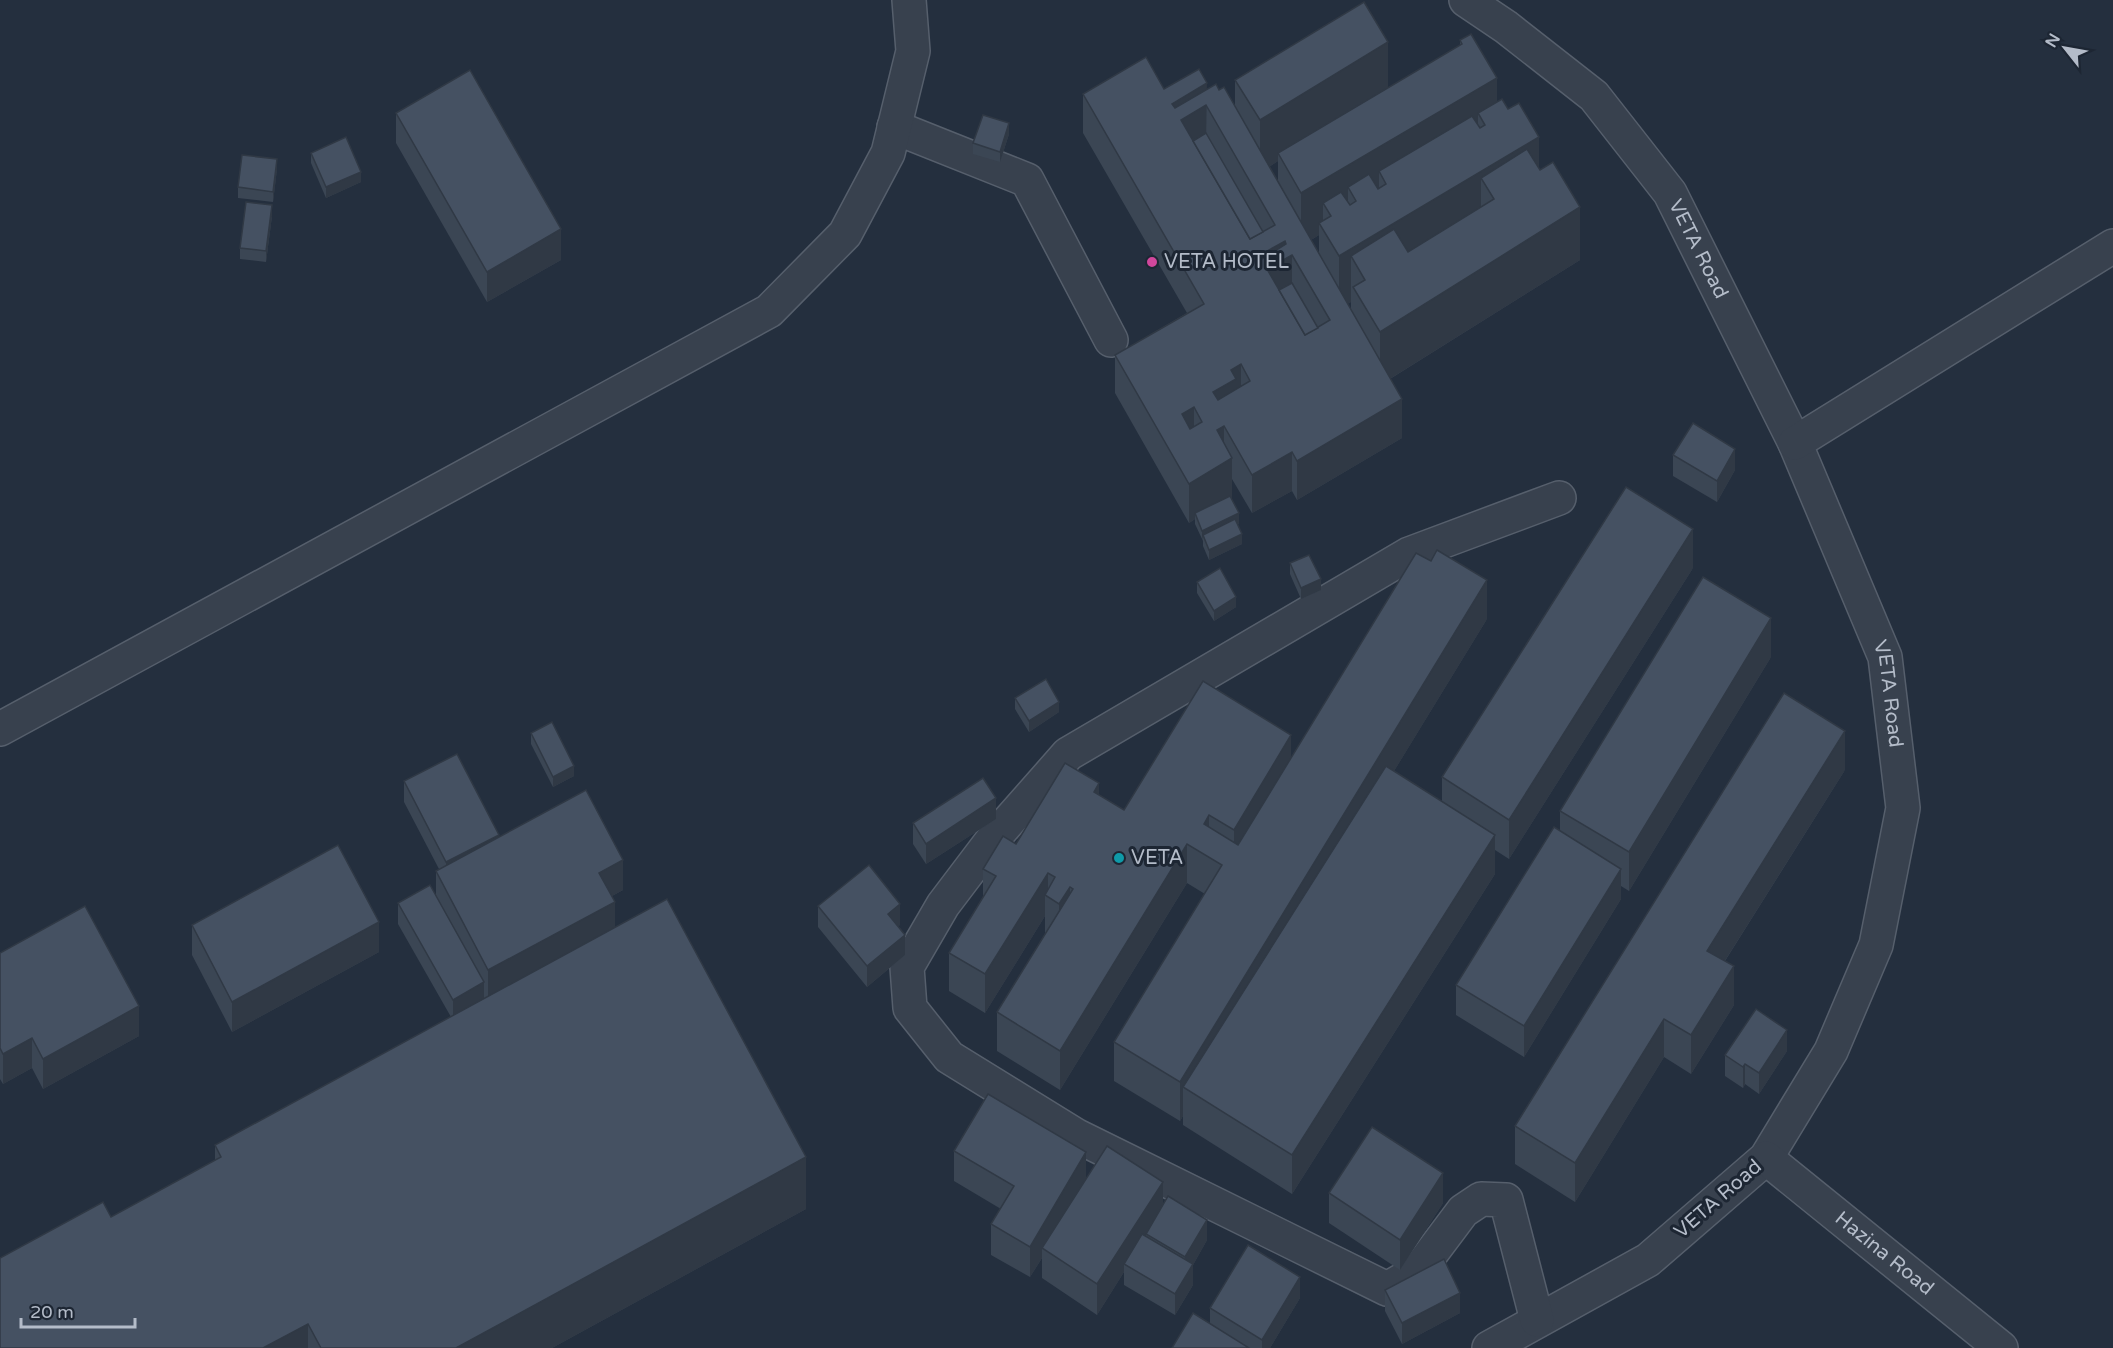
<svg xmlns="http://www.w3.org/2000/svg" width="2113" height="1348" viewBox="0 0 2113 1348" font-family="'Varela Round',sans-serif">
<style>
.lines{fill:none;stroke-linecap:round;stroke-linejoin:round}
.minor-casing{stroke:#565f6c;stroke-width:36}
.minor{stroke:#38414e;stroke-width:33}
.wall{fill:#3b4654;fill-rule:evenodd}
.shaded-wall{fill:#303945}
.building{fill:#455162;stroke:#303945;stroke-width:1.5;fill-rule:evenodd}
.hotel-dot{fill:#d1479c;stroke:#1d2633;stroke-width:2}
.culture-dot{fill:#0f9aa8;stroke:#1d2633;stroke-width:2}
.labels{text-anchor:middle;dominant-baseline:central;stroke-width:6;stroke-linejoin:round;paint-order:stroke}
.street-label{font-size:20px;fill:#b4bcc9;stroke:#1d2633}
.poi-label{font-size:20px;fill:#b4bcc9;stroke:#1d2633;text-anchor:start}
</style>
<rect width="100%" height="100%" fill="#242f3e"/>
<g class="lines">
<defs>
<g id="minor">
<path id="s1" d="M1466,0L1506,27L1594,96L1670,193L1795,443L1885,657L1903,808L1876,945L1831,1051L1766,1158L1648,1260L1489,1348"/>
<path d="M894,127L1027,180L1111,340"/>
<path d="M1795,443L2113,246"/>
<path d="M0,729L769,311L845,234L888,153L913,51L909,0"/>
<path id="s2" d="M1766,1158L2001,1348"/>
<path d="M1537,1320L1506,1200L1481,1199L1463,1211L1418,1271L1387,1289L1077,1136L949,1057L910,1008L907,967L943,905L993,839L1068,754L1409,554L1559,498"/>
</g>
</defs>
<!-- minor casing -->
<use href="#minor" class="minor-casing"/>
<!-- minor -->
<use href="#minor" class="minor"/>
</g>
<!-- wall -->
<g class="wall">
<path d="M1460,40L1539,169L1580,260L1390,379L1402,438L1297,500L1292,491L1252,513L1232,479V497L1231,498L1239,524H1237L1242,544L1209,560L1203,546V541L1195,524V519L1189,523L1115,393V355L1187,313L1083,133V94L1164,89L1219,90L1235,108V80L1388,88L1460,45ZM1278,161V183L1269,167ZM1319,235V255L1311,240ZM1351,302V309L1347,304Z"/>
<path d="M396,113L561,260L487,302L396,143Z"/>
<path d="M1009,134L1000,162L973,154V143Z"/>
<path d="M311,153L361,182L326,198L311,163Z"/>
<path d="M277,169L273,202L238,198V187Z"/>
<path d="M272,216L266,262L240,259V248Z"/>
<path d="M1673,455L1735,470L1717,502L1673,476Z"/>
<path d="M1290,563L1321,590L1301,599L1290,574Z"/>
<path d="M1693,568L1509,859L1495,850V874L1292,1194L1183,1125V1116L1180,1121L1114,1081V1042L1205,894L1187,883L1060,1090L997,1051V1012L1045,934V916L985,1013L949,991V953L983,898V869L1016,844L1099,795L1124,810L1291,758L1487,619L1394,771L1442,802V777Z"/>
<path d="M1197,582L1236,607L1214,621L1197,593Z"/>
<path d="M1771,657L1629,891L1621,886V899L1524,1057L1456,1015V985L1560,831V811Z"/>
<path d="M1015,698L1059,712L1029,732L1015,709Z"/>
<path d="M531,733L574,776L553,787L531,744Z"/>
<path d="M1845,770L1725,961L1734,1005L1691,1074L1664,1057L1575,1202L1515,1164V1126Z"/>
<path d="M404,781L499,837L623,890L612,896L615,927L806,1209L552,1348H0L111,1217L215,1160V1145L451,1017L398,924V903L436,896V871L439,869L404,802Z"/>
<path d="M996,819L926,864L913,844V823Z"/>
<path d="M818,906L900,925L898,926L905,955L867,987L818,927Z"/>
<path d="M192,925L379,952L232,1032L192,955Z"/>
<path d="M0,953L139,1036L43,1089L32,1068L3,1084L0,1079Z"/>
<path d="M1787,1051L1759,1094L1745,1084L1743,1088L1725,1076V1055Z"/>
<path d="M954,1151L1086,1178L1163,1205L1207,1240L1193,1265V1285L1175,1315L1124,1285V1272L1097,1315L1042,1278V1258L1030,1277L991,1255V1224L1001,1209L954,1181Z"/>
<path d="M1329,1193L1443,1203L1400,1270L1329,1223Z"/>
<path d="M1385,1290L1460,1313L1402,1344L1385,1311Z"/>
<path d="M1300,1298L1270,1348H1172L1210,1323V1308Z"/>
</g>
<!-- shaded-wall -->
<g class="shaded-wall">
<path d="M1388,42V95L1278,153V161L1260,173V120Z"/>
<path d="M1497,78V130L1485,125L1478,113V141L1386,184L1379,171V200L1356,201L1348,187V218L1331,216L1323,203V229L1319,223V235L1301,246V193Z"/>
<path d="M1207,83L1206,144L1186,156L1172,104Z"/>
<path d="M1009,123V134L1000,162V152Z"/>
<path d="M1539,137V190L1494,199L1481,178V224L1365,280L1351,256V302L1339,308V256Z"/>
<path d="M277,159V169L273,202V192Z"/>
<path d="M361,172V182L326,198V187Z"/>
<path d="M272,205V216L266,262V251Z"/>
<path d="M1580,207V260L1380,385V332Z"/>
<path d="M561,229V260L487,302V272Z"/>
<path d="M1285,241V259L1292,255V293L1272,305L1260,255Z"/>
<path d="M1241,364V402L1224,426V463L1232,458V497L1197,518L1195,513V519L1189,523V484L1217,430L1213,392L1231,370Z"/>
<path d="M1402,399V438L1297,500V461Z"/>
<path d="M1194,407V446L1182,414Z"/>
<path d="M1735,449V470L1717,502V481Z"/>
<path d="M1292,452V491L1252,513V475Z"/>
<path d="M1239,513V524L1205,540L1203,535L1202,541V531Z"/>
<path d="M1693,529V568L1509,859V820Z"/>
<path d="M1242,534V544L1209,560V550Z"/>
<path d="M1321,579V590L1301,599V588Z"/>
<path d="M1487,580V619L1196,1095L1183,1087V1116L1180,1121V1082Z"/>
<path d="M1236,597V607L1214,621V611Z"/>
<path d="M1771,618V657L1629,891V852Z"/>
<path d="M1059,702V712L1029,732V721Z"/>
<path d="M1845,731V770L1707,989V951Z"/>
<path d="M1291,735V774L1234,869V830Z"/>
<path d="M574,766V776L553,787V777Z"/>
<path d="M1099,783V822L1094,792Z"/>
<path d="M996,798V819L926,864V844Z"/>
<path d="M1209,815V854L1204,824Z"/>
<path d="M499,835V855L446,883V862Z"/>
<path d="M1495,835V874L1292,1194V1155Z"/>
<path d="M1187,844V883L1060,1090V1051Z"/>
<path d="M623,860V890L599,903V873Z"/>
<path d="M1621,869V899L1524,1057V1026Z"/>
<path d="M1048,873V896L1045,895V916L985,1013V974Z"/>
<path d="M1070,887V925L1059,942V904Z"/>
<path d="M615,902V932L488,1000V970Z"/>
<path d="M900,904V925L888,934V914Z"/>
<path d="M379,922V952L232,1032V1002Z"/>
<path d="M905,935V955L867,987V966Z"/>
<path d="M1734,966V1005L1691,1074V1035Z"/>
<path d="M484,982V1002L453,1020V1000Z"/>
<path d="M139,1006V1036L43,1089V1059Z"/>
<path d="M1664,1019V1057L1575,1202V1163Z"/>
<path d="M1787,1030V1051L1759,1094V1073Z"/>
<path d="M32,1038V1068L3,1084V1054Z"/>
<path d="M1745,1064V1084L1743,1088V1067Z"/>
<path d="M1086,1152V1182L1042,1248V1258L1030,1277V1247Z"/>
<path d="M806,1157V1209L552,1348H456Z"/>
<path d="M1443,1173V1203L1400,1270V1240Z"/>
<path d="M1163,1182V1212L1146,1234V1239L1124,1264V1272L1097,1315V1284Z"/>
<path d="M1207,1220V1240L1193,1265V1285L1175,1315V1294L1185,1277V1257Z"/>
<path d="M1300,1277V1298L1270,1348H1262V1340Z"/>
<path d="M1460,1293V1313L1402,1344V1323Z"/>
<path d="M308,1324V1348H263Z"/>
</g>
<!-- building -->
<g class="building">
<path d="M1364,2L1388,42L1260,120L1235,80Z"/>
<path d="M1471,34L1497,78L1301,193L1278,153L1462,44L1460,40Z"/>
<path d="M1146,57L1164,89L1199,69L1207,83L1172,104L1175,108L1216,84L1219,90L1224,87L1402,399L1297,461L1292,452L1252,475L1224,426L1217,430L1232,458L1189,484L1115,355L1204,304L1083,94ZM1206,105L1275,225L1250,239L1181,120ZM1285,241L1286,244L1262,259L1260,255ZM1292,255L1330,320L1305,335L1267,269ZM1241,364L1250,381L1218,400L1213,392L1236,379L1231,370ZM1194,407L1202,422L1190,429L1182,414Z"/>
<path d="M470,70L561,229L487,272L396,113Z"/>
<path d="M1502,99L1508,109L1519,103L1539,137L1339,256L1319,223L1331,216L1323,203L1341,192L1350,205L1356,201L1348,187L1369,174L1378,189L1386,184L1379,171L1472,116L1480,128L1485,125L1478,113Z"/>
<path d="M983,115L1009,123L1000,152L973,143Z"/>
<path d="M1206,133L1263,232L1250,239L1193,141Z"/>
<path d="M346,137L361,172L326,187L311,153Z"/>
<path d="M1527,149L1540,170L1553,162L1580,207L1380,332L1353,287L1365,280L1351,256L1394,229L1408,252L1494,199L1481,178Z"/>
<path d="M242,155L277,159L273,192L238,187Z"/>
<path d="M246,202L272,205L266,251L240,248Z"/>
<path d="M1292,283L1318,328L1305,335L1279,290Z"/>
<path d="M1693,423L1735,449L1717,481L1673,455Z"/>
<path d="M1626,487L1693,529L1509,820L1442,777Z"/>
<path d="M1230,496L1239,513L1202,531L1195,513Z"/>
<path d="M1235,519L1242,534L1209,550L1203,535Z"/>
<path d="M1437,550L1487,580L1180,1082L1114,1042L1222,865L1187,844L1060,1051L997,1012L1073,889L1070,887L1059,904L1045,895L1055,877L1048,873L985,974L949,953L996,876L983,869L1003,836L1016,844L1065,763L1099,783L1094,792L1124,810L1203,681L1291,735L1234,830L1209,815L1204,824L1238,845L1416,553L1431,561Z"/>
<path d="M1309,555L1321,579L1301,588L1290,563Z"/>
<path d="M1220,568L1236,597L1214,611L1197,582Z"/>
<path d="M1703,577L1771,618L1629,852L1560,811Z"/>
<path d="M1046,679L1059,702L1029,721L1015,698Z"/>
<path d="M1784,693L1845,731L1707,951L1734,966L1691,1035L1664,1019L1575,1163L1515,1126Z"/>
<path d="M552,722L574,766L553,777L531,733Z"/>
<path d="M457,754L499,835L446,862L404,781Z"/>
<path d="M1386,766L1495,835L1292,1155L1183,1087Z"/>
<path d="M983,778L996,798L926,844L913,823Z"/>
<path d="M586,790L623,860L599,873L615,902L488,970L436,871Z"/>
<path d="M1554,827L1621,869L1524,1026L1456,985Z"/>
<path d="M338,845L379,922L232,1002L192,925Z"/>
<path d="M869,865L900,904L888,914L905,935L867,966L818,906Z"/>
<path d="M430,885L484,982L453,1000L398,903Z"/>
<path d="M667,899L806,1157L456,1348H321L308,1324L263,1348H0V1258L103,1202L111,1217L221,1157L215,1145Z"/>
<path d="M85,906L139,1006L43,1059L32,1038L3,1054L0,1048V953Z"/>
<path d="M1756,1009L1787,1030L1759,1073L1745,1064L1743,1067L1725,1055Z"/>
<path d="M988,1094L1086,1152L1030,1247L991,1224L1014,1186L954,1151Z"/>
<path d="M1372,1127L1443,1173L1400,1240L1329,1193Z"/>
<path d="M1107,1146L1163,1182L1097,1284L1042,1248Z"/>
<path d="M1168,1196L1207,1220L1185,1257L1146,1234Z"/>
<path d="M1142,1234L1193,1264L1175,1294L1124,1264Z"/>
<path d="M1248,1245L1300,1277L1262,1340L1210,1308Z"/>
<path d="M1444,1259L1460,1293L1402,1323L1385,1290Z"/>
<path d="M1193,1313L1249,1348H1172Z"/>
</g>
<!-- markers -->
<circle class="hotel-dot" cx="1152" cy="262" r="6"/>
<circle class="culture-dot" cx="1119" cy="858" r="6"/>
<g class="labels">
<!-- street labels -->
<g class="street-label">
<text stroke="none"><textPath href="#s1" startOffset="346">VETA Road</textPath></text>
<text stroke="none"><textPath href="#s1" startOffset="832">VETA Road</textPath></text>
<text transform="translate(1718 1199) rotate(-41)">VETA Road</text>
<text stroke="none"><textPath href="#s2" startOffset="152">Hazina Road</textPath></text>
</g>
<!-- poi labels -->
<g class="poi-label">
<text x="1164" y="262">VETA HOTEL</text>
<text x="1131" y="858">VETA</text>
</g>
</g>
<!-- north arrow -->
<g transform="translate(2065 48) rotate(301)" stroke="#1d2633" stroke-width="4.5" paint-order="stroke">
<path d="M0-4.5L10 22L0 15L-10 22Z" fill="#b4bcc9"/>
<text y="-9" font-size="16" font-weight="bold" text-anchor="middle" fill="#b4bcc9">N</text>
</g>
<!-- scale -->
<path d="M21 1318v9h114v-9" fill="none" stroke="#b4bcc9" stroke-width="3"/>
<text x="30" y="1318" font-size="18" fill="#b4bcc9" stroke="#1d2633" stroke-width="4.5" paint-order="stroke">20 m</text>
</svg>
